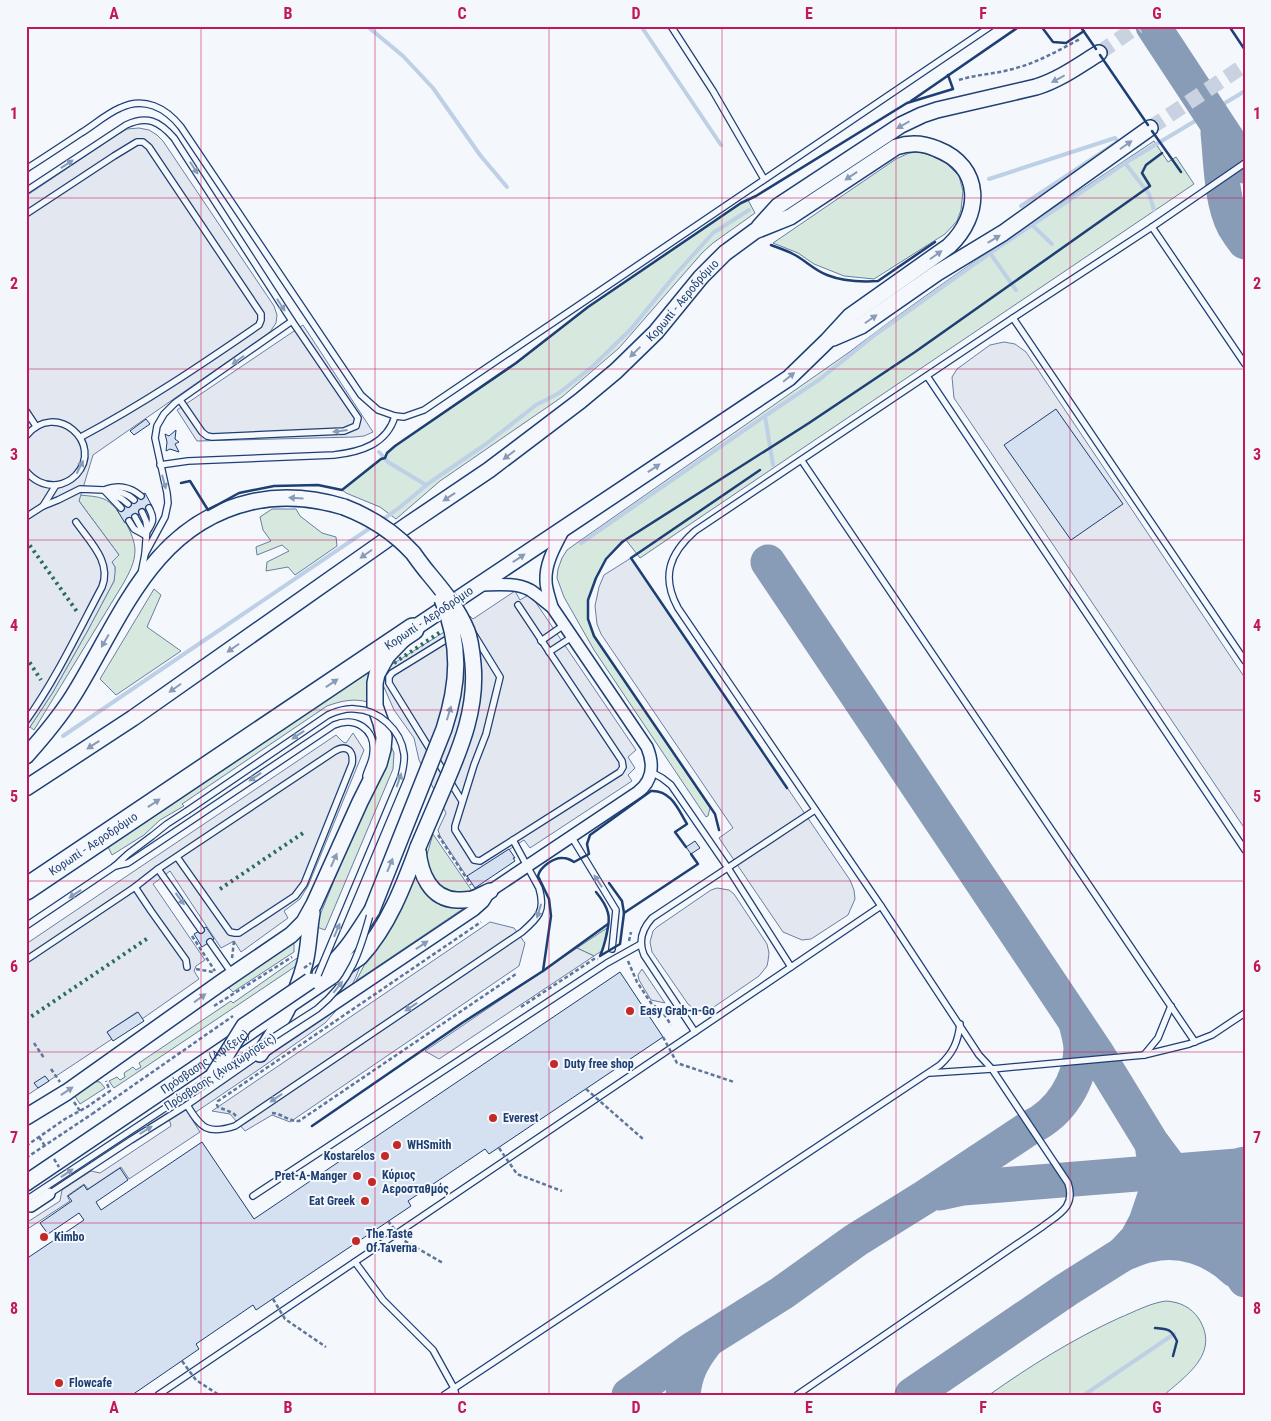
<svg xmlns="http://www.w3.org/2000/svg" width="1271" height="1421" viewBox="0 0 1271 1421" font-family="'Roboto Condensed',sans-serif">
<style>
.green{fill:#d7e8df;stroke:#687fa3}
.parking{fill:#e3e8f0;stroke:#687fa3}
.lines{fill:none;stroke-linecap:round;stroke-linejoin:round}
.stream{stroke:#bed0e5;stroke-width:4}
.taxiway{stroke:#889bb7;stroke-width:35}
.building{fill:#d5e0f0;stroke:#1d3f73}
.tertiary-tunnel{stroke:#c9d2e0;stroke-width:15;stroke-dasharray:15 8;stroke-linecap:butt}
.service-casing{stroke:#1d3f73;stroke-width:8}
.minor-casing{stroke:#1d3f73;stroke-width:14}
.tertiary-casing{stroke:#1d3f73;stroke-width:18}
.motorway-casing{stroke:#1d3f73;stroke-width:24}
.path{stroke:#5e769c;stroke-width:2.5;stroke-dasharray:4 2.5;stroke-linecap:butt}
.service{stroke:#f4f7fb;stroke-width:5.5}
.minor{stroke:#f4f7fb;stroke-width:11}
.tertiary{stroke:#f4f7fb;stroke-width:15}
.motorway{stroke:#f4f7fb;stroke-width:21}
.service-bridge-casing{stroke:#1d3f73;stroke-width:8;stroke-linecap:butt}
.tertiary-bridge-casing{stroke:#1d3f73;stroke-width:18;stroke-linecap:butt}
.path-bridge{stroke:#5e769c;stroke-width:2.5;stroke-dasharray:4 2.5;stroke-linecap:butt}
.service-bridge{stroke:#f4f7fb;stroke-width:5.5}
.tertiary-bridge{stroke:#f4f7fb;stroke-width:15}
.hedge{stroke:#2c6c60;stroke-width:4;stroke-dasharray:2.5 4;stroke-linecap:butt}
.wall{stroke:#1d3f73;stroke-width:2.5}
.oneway{fill:#889bb7}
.grid{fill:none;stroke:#c2185b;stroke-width:1;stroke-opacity:0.55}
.poi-dot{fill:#c62828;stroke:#f4f7fb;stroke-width:2}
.labels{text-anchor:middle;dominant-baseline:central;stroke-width:4;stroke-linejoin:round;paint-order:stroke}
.street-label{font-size:12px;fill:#1d3f73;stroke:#f4f7fb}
.poi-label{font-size:12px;font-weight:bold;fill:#1d3f73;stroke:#f4f7fb;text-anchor:start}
.neatline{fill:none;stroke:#c2185b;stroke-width:2}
.grid-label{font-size:16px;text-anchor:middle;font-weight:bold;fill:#c2185b}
</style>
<rect width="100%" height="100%" fill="#f4f7fb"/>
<!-- green -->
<g class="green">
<path d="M1154,141L1168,162L1176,157L1194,184L640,558L626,540L606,559L596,578L588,600V619L594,636L710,808L708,816L706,817L594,650L564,597L557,578L558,569L562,558L567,550L581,540L848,353C946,278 1051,210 1154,141Z"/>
<path d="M919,152L930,155L946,163L959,176L963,191L961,210L957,221L945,234L874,279L844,276L814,264L798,253L773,243L896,159L909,153Z"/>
<path d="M748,200L755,213L713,243L702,253L619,348L562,397L440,481L396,519L380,507L346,493L342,490L381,459L385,458L387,453L395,446L516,364L588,307L741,203Z"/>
<path d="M80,495C88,496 97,496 104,499C118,505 135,535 135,550C135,563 129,573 123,584L34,730L30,727L53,692L88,630L114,581L115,567L112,562L119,555L79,501Z"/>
<path d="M272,509H296L300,516L322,533L336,537L337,546L295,575L288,567L266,571L267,562L289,551L282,545L257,555L256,547L271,541L263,530L260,517Z"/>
<path d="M154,589L161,595L147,627L181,651L116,695L100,679Z"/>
<path d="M373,666L368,702C353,698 341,701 327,706L182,804L184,806L160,820L144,835L112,855L108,847Z"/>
<path d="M390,743L394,753L393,769L325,930L317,927L316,925Z"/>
<path d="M433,834L472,891L460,894L444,890L431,878L426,858Z"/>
<path d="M413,871C419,883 429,900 443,904C450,907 460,905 467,906L356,981Z"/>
<path d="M607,928L603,950L594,956L577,948Z"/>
<path d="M294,942V952L233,992L227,986Z"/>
<path d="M300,956L299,964L114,1088L109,1081L117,1077L120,1080L125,1077L124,1073L133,1067L136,1070L141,1067L139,1063L231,1001L233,1003Z"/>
<path d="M89,1081L100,1082L105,1088L80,1104L73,1093Z"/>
<path d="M1166,1301C1180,1302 1191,1307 1199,1319C1220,1353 1187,1375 1164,1395H989C1030,1366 1073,1339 1119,1318C1134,1312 1150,1303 1166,1301Z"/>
</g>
<!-- parking -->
<g class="parking">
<path d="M139,128L149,130L157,135L163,141L274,306L277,315L276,323L270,332L93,455L79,501L119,555L112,562L115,567V573L114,581L88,630L53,692L30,727L26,731V196L117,135L127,129Z"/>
<path d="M303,325L373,432L364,436L354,437L197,441L177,410Z"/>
<path d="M1004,342L1015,344L1026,352L1245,678V829L954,398L952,377L957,369L990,345Z"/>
<path d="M631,558L850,880L854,890L855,899L848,915L811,939L802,940L783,932L719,838L733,828L601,634L597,624L595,606L599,587L604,575Z"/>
<path d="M515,591L520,600L530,594L636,750L628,757L635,768L628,775L632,781L530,848L524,840L467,877L440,836L438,830L446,813L419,760L414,738L394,710L383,685L384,678L391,665L470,616L473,619Z"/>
<path d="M353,733L364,750L308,886L300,899L284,911L288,918L241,952L234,941L221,948L170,871L153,884L205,960L196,966L194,971L199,979L142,1019L137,1012L107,1032L112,1039L26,1096V944L336,735L343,742L346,743Z"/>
<path d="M717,888L729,890L734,894L767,944L769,953L768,961L767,966L759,976L711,1009L700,1010L693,1008L688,1004L652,952L650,942L653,931L657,927L711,890Z"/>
<path d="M490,922L514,928L525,943L519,966L290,1122L272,1115L245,1131L230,1114L212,1111Z"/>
<path d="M366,942L364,957L355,979L346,997L334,1013L325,1023L261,1068L190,1116L200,1132L129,1179L121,1167L88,1189L84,1184L67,1196L70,1201L26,1230V1223L60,1201L62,1190L91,1171L100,1173L171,1126L169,1118L334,1002L353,972Z"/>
<path d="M577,948L594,956L439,1059L425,1051Z"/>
<path d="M642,969L665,1003L651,1000L639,980L638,975Z"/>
</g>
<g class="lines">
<!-- stream -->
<g class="stream">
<path d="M367,26L403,56L433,88L480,155L507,187"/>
<path d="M641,26L721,145"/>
<path d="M1125,163L1245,91"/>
<path d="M989,179L1115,138L1118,142"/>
<path d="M1021,206L1119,141"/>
<path d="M1032,225L1052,244"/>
<path d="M990,253L1016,290"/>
<path d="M765,416L773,465"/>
<path d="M379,452L388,462L426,485"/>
<path d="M381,521L399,508L429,483L486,444L536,405L559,393L592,367L631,329L676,274L713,233L749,210"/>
<path d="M581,543L765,416L820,379L876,334L990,253L1125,163L1149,194L1154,210"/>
<path d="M63,736L373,526"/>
<path d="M1084,1395L1174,1334"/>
</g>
<!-- taxiway -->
<g class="taxiway">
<path d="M1153,26L1245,166"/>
<path d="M1218,133C1221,161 1221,201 1234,226C1237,231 1241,237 1245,242"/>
<path d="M768,562L1096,1052L1151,1142L1197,1204L1245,1280"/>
<path d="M1153,1151L1160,1181L1146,1222L1137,1239L1123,1254C1131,1251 1140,1247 1149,1245C1180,1237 1213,1249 1235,1270"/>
<path d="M940,1193L963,1188L1237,1166L1245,1164"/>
<path d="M1238,1263C1228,1233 1232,1210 1245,1181"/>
<path d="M629,1395L693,1349L782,1293L856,1240L925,1197L1031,1127C1060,1113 1080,1082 1081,1049C1081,1041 1078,1031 1076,1023"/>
<path d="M683,1395C685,1373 692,1360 705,1343"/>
<path d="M912,1395L1066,1290L1123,1254L1197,1204L1245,1169"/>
</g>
</g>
<!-- building -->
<g class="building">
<path d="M1056,409L1123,504L1071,540L1004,445Z"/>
<path d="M146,419L150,424L134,435L130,431Z"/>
<path d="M176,430L175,439L179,442L175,444L179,452L170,449L166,451L167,442L165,434L169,436Z"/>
<path d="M145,493L152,506L125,523L117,510Z"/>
<path d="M695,841L700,848L691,854L686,847Z"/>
<path d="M509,849L515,858H513L515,861L475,888L467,876Z"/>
<path d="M206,927L214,939L202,947L194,934Z"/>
<path d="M620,972L663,1037L489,1154L485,1149L408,1201L411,1206L256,1310L253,1305L196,1344L199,1349L132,1395H26V1259L84,1220L79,1213L48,1234L40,1223L72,1201L68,1196L84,1185L87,1190L120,1168L128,1180L96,1202L101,1210L202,1142L254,1219Z"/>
<path d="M138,1012L144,1021L113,1041L107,1032Z"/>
<path d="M45,1076L49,1081L38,1088L34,1083Z"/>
</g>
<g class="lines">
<!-- tertiary-tunnel -->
<g class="tertiary-tunnel">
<path d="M1099,53L1138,26"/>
<path d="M1150,128L1245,65"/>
</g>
<defs>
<g id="service">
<path d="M671,26L713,91L764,179"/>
<path d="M26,169C45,157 63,145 81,133C94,125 106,114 120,108C144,96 166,108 181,127L361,395L378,410L395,416"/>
<path d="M26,191L126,125C147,115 159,121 174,138L292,321L358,418L356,426L344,431L212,437L207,436L202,432L180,400"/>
<path d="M26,214L114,156L137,142H143L149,147L261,314V320L259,325C201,365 143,404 81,437"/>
<path d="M1152,227L1245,364"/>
<path d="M1013,318L1245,661"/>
<path d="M927,376L1245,850"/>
<path d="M26,411L36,426"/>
<path d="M26,436C56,399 105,444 76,475C71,480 64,484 56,485C44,486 33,480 26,471"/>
<path d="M802,461L1195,1042"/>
<path d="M160,465L188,461L334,455C361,452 387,444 395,416L404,417L424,410L991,26"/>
<path d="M104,490C118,485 129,486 141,496"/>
<path d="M109,491C119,491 127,493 134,500"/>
<path d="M108,492L122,499L128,504"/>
<path d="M43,506L56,485"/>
<path d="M26,517L43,506L58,500L80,489L104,490L121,508"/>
<path d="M135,517L145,535"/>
<path d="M129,521L134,529L145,535"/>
<path d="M146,533C153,523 155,519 149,508"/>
<path d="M145,554L165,517L168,503L167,493L155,438L157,426L164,414L175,403L292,321"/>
<path d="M141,574L145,554L147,527L146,521L142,512"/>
<path d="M473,633L500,677L486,734L474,765L455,826V830L474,860L480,861L620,772L623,767L622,761L518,605"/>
<path d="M452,636L392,673L389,677V683L462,801"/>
<path d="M541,641L564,625"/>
<path d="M549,652L572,637"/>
<path d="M26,721C56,679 78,632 102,587C112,562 90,542 76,522"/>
<path d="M651,772L662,778L671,785L728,868L791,967L881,906L979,1055L992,1069L1068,1183C1076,1207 1059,1214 1042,1227L797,1395"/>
<path d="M571,836L616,910L612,949"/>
<path d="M115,866L128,863L334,725C355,716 376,729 373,753C373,761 368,768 366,776"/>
<path d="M158,869L201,930"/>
<path d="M135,887L158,869L335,751C347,744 354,751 352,764L304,884L295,896L239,933H235L230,932L177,857"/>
<path d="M881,906L678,608C661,577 669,554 695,531L1013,318L1152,227L1245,163"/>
<path d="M26,926L115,866L128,854L152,836L167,824L187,811"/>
<path d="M210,942L233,975"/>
<path d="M26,960L135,887L151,911L186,960L187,967"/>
<path d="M695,1032L644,955C638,941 642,929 652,918L815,810"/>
<path d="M1144,1055L1158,1038L1171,1006"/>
<path d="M930,1073L992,1069L1144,1055L1189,1044L1212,1035L1245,1013"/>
<path d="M187,1105C201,1128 207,1135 235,1126L522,932C538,918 546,911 539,888L513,840"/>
<path d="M49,1194L131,1140L187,1105L260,1054"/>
<path d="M253,1196L607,963L641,944"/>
<path d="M26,1200L212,1077"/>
<path d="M355,1262L383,1300L433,1350L454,1388L456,1395"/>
<path d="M158,1395L791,967"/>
<path d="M444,1395L940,1065C953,1053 958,1042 960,1024"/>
</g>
<g id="minor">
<path d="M552,607C550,599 546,589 546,581C545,562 556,545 564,529"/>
<path d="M264,1051L474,910L483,902L490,891L638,792C653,781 654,764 647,747L552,607C545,602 538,595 530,590C515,582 495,585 478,585"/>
<path d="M31,1206L49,1194"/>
</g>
<g id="tertiary">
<path d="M759,227L778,206L901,125L922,115L937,110L1036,87C1059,80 1078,66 1099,53"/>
<path d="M833,338L861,326L937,273L1003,233L1150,128"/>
<path d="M26,756C43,737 59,718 73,696C121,619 151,525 251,502C282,495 314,498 344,507"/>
<path id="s1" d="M26,788L133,718L406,526L489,470L580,401L616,371L656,332L701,277L725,253L755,231L790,217L896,147C911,142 923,143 937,149C983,167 982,215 949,246L850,316L827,341L789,378L413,629L387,656L377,674L375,683V706L381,723L384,737L383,749L379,764L360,802L314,904L304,922L291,935L222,982L67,1092L26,1117"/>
<path d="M418,850C420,873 430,899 457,900C462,900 468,900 472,899C479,897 485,893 490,891"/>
<path d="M320,974C344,956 356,935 372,910"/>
<path d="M260,1054C280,1024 296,998 305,963C309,947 309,929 312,913"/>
<path id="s2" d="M26,1183L360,957C388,927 404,885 418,847"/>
</g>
<g id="motorway">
<path id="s3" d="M26,889L413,629"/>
</g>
</defs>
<!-- service casing -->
<use href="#service" class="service-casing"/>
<!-- minor casing -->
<use href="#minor" class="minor-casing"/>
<!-- tertiary casing -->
<use href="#tertiary" class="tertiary-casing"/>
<!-- motorway casing -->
<use href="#motorway" class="motorway-casing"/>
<!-- path -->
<g class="path">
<path d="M959,80C978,74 997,74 1016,68C1039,62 1059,50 1080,39"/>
<path d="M438,835L471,885"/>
<path d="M192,936L215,971"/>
<path d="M629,941L631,932"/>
<path d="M232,958L234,941"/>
<path d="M628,961L637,982L651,1003L664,1014L671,1025"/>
<path d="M196,969L213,972"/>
<path d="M214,1006L292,957"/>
<path d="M521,1007L594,959H598"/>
<path d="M26,1032L27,1033"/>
<path d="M34,1043L44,1058"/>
<path d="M51,1069L60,1082"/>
<path d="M74,1102L80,1111"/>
<path d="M272,1113C281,1113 290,1122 299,1121L516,974"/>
<path d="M236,1116L233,1113L218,1107L217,1105L218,1101L481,922"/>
<path d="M39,1137L45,1146"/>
<path d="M26,1146L65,1119L87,1107L110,1091L106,1081"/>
<path d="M26,1158L92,1114"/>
</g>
<!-- service -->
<use href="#service" class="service"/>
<!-- minor -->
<use href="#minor" class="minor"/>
<!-- tertiary -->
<use href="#tertiary" class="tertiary"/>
<!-- motorway -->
<use href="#motorway" class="motorway"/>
<defs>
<g id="service-bridge">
<path d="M187,811L328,715C337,711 346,708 355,709C379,710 401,730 404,754C405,762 403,769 401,777L318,975"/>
<path d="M221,1071L317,1009C351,981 360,952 371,911"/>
</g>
<g id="tertiary-bridge">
<path d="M344,507C370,517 394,532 413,553C418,560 423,567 429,574C444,592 458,609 467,631C471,641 472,653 473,664C477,707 462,745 445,784C436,805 427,826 418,847"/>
<path d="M372,910L444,729C459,683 461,645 442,599"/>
<path d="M213,1076L244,1026L310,981"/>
</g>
</defs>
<!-- service-bridge casing -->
<use href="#service-bridge" class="service-bridge-casing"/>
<!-- tertiary-bridge casing -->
<use href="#tertiary-bridge" class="tertiary-bridge-casing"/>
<!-- path-bridge -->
<g class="path-bridge">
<path d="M304,968L311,963"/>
<path d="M663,1037L677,1063L734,1082"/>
<path d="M586,1089L643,1139"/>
<path d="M92,1114L233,1016"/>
<path d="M499,1148L517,1174L562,1191"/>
<path d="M54,1159L59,1167"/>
<path d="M388,1221L403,1240L443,1263"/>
<path d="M273,1299L285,1319L326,1347"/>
<path d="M182,1361L196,1380L219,1395"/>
</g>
<!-- service-bridge -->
<use href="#service-bridge" class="service-bridge"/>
<!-- tertiary-bridge -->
<use href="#tertiary-bridge" class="tertiary-bridge"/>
<!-- hedge -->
<g class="hedge">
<path d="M26,540L78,613"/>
<path d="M26,657L41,680"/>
<path d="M394,663L442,631"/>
<path d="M220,889L306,831"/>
<path d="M26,1020L148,938"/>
</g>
<!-- wall -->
<g class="wall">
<path d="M1041,26L1053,42L1066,43L1084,31"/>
<path d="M1080,26L1096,49"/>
<path d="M1229,26L1245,50"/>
<path d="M1100,55L1148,125"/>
<path d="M911,101L1020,26"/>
<path d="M1152,131L1181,172"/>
<path d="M771,245C778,248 786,250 793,254C805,260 814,270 827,275C842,281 862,282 878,281L935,242"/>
<path d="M760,470L631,558L787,788"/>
<path d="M181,483L190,481L208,510L239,493L274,486L318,485L342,490L381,459L385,458L387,453L395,446L516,363L588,307L741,203L756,196L907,103L953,89L948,75"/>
<path d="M719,830L715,814L594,636L588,619V600L596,578L606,559L622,542L809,423L915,352L1150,186L1142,173L1146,165L1162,153"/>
<path d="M596,892C601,898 606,905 608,913C611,922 604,947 600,956L620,944L624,913L622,901L609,883"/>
<path d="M624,913L698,864L691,854"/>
<path d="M543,971L551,916L549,899L538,876C540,867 554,857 563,858C567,858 571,860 574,862L589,854L587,844L590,835L651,791C671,790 678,809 687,824L675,832L686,847"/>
<path d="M312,1126L462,1023L543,971L608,924"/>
<path d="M1155,1328C1168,1329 1171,1329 1177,1341L1173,1356"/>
</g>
</g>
<!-- one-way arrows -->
<defs><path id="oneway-solid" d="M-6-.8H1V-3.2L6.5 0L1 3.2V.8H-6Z" transform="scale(1.25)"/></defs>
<g class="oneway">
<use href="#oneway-solid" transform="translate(1058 79) rotate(152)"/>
<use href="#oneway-solid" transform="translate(903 125) rotate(150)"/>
<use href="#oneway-solid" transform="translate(1126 145) rotate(-35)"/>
<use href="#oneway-solid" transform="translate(67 164) rotate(-33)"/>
<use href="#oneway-solid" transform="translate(194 168) rotate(57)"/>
<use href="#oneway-solid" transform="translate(851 176) rotate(146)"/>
<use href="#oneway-solid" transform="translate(994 239) rotate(-31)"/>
<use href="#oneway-solid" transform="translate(936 255) rotate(-35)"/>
<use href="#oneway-solid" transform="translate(281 305) rotate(57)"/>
<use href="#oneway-solid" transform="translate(871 319) rotate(-35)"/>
<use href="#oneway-solid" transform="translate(635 352) rotate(136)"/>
<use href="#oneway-solid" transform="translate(238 360) rotate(145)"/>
<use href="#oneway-solid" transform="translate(789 377) rotate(-39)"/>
<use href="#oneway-solid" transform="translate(340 431) rotate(173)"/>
<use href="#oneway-solid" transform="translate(509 455) rotate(143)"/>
<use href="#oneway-solid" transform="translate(80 467) rotate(-63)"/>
<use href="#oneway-solid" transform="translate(654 468) rotate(-34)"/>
<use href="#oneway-solid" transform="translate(164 482) rotate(75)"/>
<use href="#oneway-solid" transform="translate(449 497) rotate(146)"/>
<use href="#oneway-solid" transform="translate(296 498) rotate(-176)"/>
<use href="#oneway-solid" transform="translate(366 554) rotate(145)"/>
<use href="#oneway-solid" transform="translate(519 558) rotate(-34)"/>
<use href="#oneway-solid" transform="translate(105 641) rotate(120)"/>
<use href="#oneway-solid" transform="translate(233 648) rotate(145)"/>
<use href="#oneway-solid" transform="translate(332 683) rotate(-34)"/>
<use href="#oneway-solid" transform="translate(175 688) rotate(145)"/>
<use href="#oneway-solid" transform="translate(449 713) rotate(-73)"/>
<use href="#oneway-solid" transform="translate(298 735) rotate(146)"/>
<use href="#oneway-solid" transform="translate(93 745) rotate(147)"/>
<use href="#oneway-solid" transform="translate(255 777) rotate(146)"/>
<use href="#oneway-solid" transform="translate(399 780) rotate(-71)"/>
<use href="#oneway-solid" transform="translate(154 803) rotate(-34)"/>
<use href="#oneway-solid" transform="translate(334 860) rotate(-66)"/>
<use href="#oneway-solid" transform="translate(390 865) rotate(-68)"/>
<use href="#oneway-solid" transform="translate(598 881) rotate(-123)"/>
<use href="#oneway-solid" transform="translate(75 894) rotate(146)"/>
<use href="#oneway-solid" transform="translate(180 899) rotate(54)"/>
<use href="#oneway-solid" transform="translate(539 911) rotate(107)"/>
<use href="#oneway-solid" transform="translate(337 930) rotate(-67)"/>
<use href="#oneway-solid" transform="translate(422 945) rotate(-34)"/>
<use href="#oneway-solid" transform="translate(338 987) rotate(-52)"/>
<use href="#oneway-solid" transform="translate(200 998) rotate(-36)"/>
<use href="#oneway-solid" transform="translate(411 1007) rotate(146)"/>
<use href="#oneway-solid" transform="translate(67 1091) rotate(-34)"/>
<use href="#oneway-solid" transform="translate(276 1098) rotate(146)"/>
<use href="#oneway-solid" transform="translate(146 1130) rotate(-32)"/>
<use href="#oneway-solid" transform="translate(67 1173) rotate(-34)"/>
</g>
<!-- grid -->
<path class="grid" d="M201,26V1395M375,26V1395M549,26V1395M722,26V1395M896,26V1395M1070,26V1395M26,198H1245M26,369H1245M26,540H1245M26,710H1245M26,881H1245M26,1052H1245M26,1223H1245"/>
<!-- markers -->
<g class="poi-dot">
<circle cx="630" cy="1011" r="5"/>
<circle cx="554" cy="1064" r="5"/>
<circle cx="493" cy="1118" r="5"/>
<circle cx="397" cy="1145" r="5"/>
<circle cx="385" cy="1156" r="5"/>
<circle cx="357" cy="1176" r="5"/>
<circle cx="372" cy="1182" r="5"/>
<circle cx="365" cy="1201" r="5"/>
<circle cx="44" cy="1237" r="5"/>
<circle cx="356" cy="1241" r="5"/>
<circle cx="59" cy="1383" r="5"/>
</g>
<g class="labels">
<!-- street labels -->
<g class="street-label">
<text stroke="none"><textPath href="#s1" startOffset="820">Κορωπί - Αεροδρόμιο</textPath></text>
<text transform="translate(429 618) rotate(-34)">Κορωπί - Αεροδρόμιο</text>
<text stroke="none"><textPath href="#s3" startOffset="81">Κορωπί - Αεροδρόμιο</textPath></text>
<text stroke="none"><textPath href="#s2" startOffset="216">Πρόσβασης (Αφίξεις)</textPath></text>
<text transform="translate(220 1072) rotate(-33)">Πρόσβασης (Αναχωρήσεις)</text>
</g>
<!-- poi labels -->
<g class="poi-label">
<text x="640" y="1011">Easy Grab-n-Go</text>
<text x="564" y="1064">Duty free shop</text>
<text x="503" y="1118">Everest</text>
<text x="407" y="1145">WHSmith</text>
<text x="375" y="1156" text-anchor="end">Kostarelos</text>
<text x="382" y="1175">Κύριος<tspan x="382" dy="14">Αεροσταθμός</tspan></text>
<text x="347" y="1176" text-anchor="end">Pret-A-Manger</text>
<text x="355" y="1201" text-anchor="end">Eat Greek</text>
<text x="366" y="1234">The Taste<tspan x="366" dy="14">Of Taverna</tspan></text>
<text x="54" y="1237">Kimbo</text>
<text x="69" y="1383">Flowcafe</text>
</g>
</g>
<!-- border -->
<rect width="1271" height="1421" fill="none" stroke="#f4f7fb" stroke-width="55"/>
<rect x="28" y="28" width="1216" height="1366" class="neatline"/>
<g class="grid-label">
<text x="114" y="19">A</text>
<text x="288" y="19">B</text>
<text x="462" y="19">C</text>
<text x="636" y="19">D</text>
<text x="809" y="19">E</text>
<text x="983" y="19">F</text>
<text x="1157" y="19">G</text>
<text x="14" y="119">1</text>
<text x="1257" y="119">1</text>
<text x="14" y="289">2</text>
<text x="1257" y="289">2</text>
<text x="14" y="460">3</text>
<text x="1257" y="460">3</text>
<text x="14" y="631">4</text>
<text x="1257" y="631">4</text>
<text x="14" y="802">5</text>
<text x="1257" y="802">5</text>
<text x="14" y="972">6</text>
<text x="1257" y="972">6</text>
<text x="14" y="1143">7</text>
<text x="1257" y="1143">7</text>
<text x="14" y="1314">8</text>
<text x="1257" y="1314">8</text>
<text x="114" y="1413">A</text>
<text x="288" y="1413">B</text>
<text x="462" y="1413">C</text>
<text x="636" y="1413">D</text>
<text x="809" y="1413">E</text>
<text x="983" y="1413">F</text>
<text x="1157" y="1413">G</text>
</g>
</svg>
